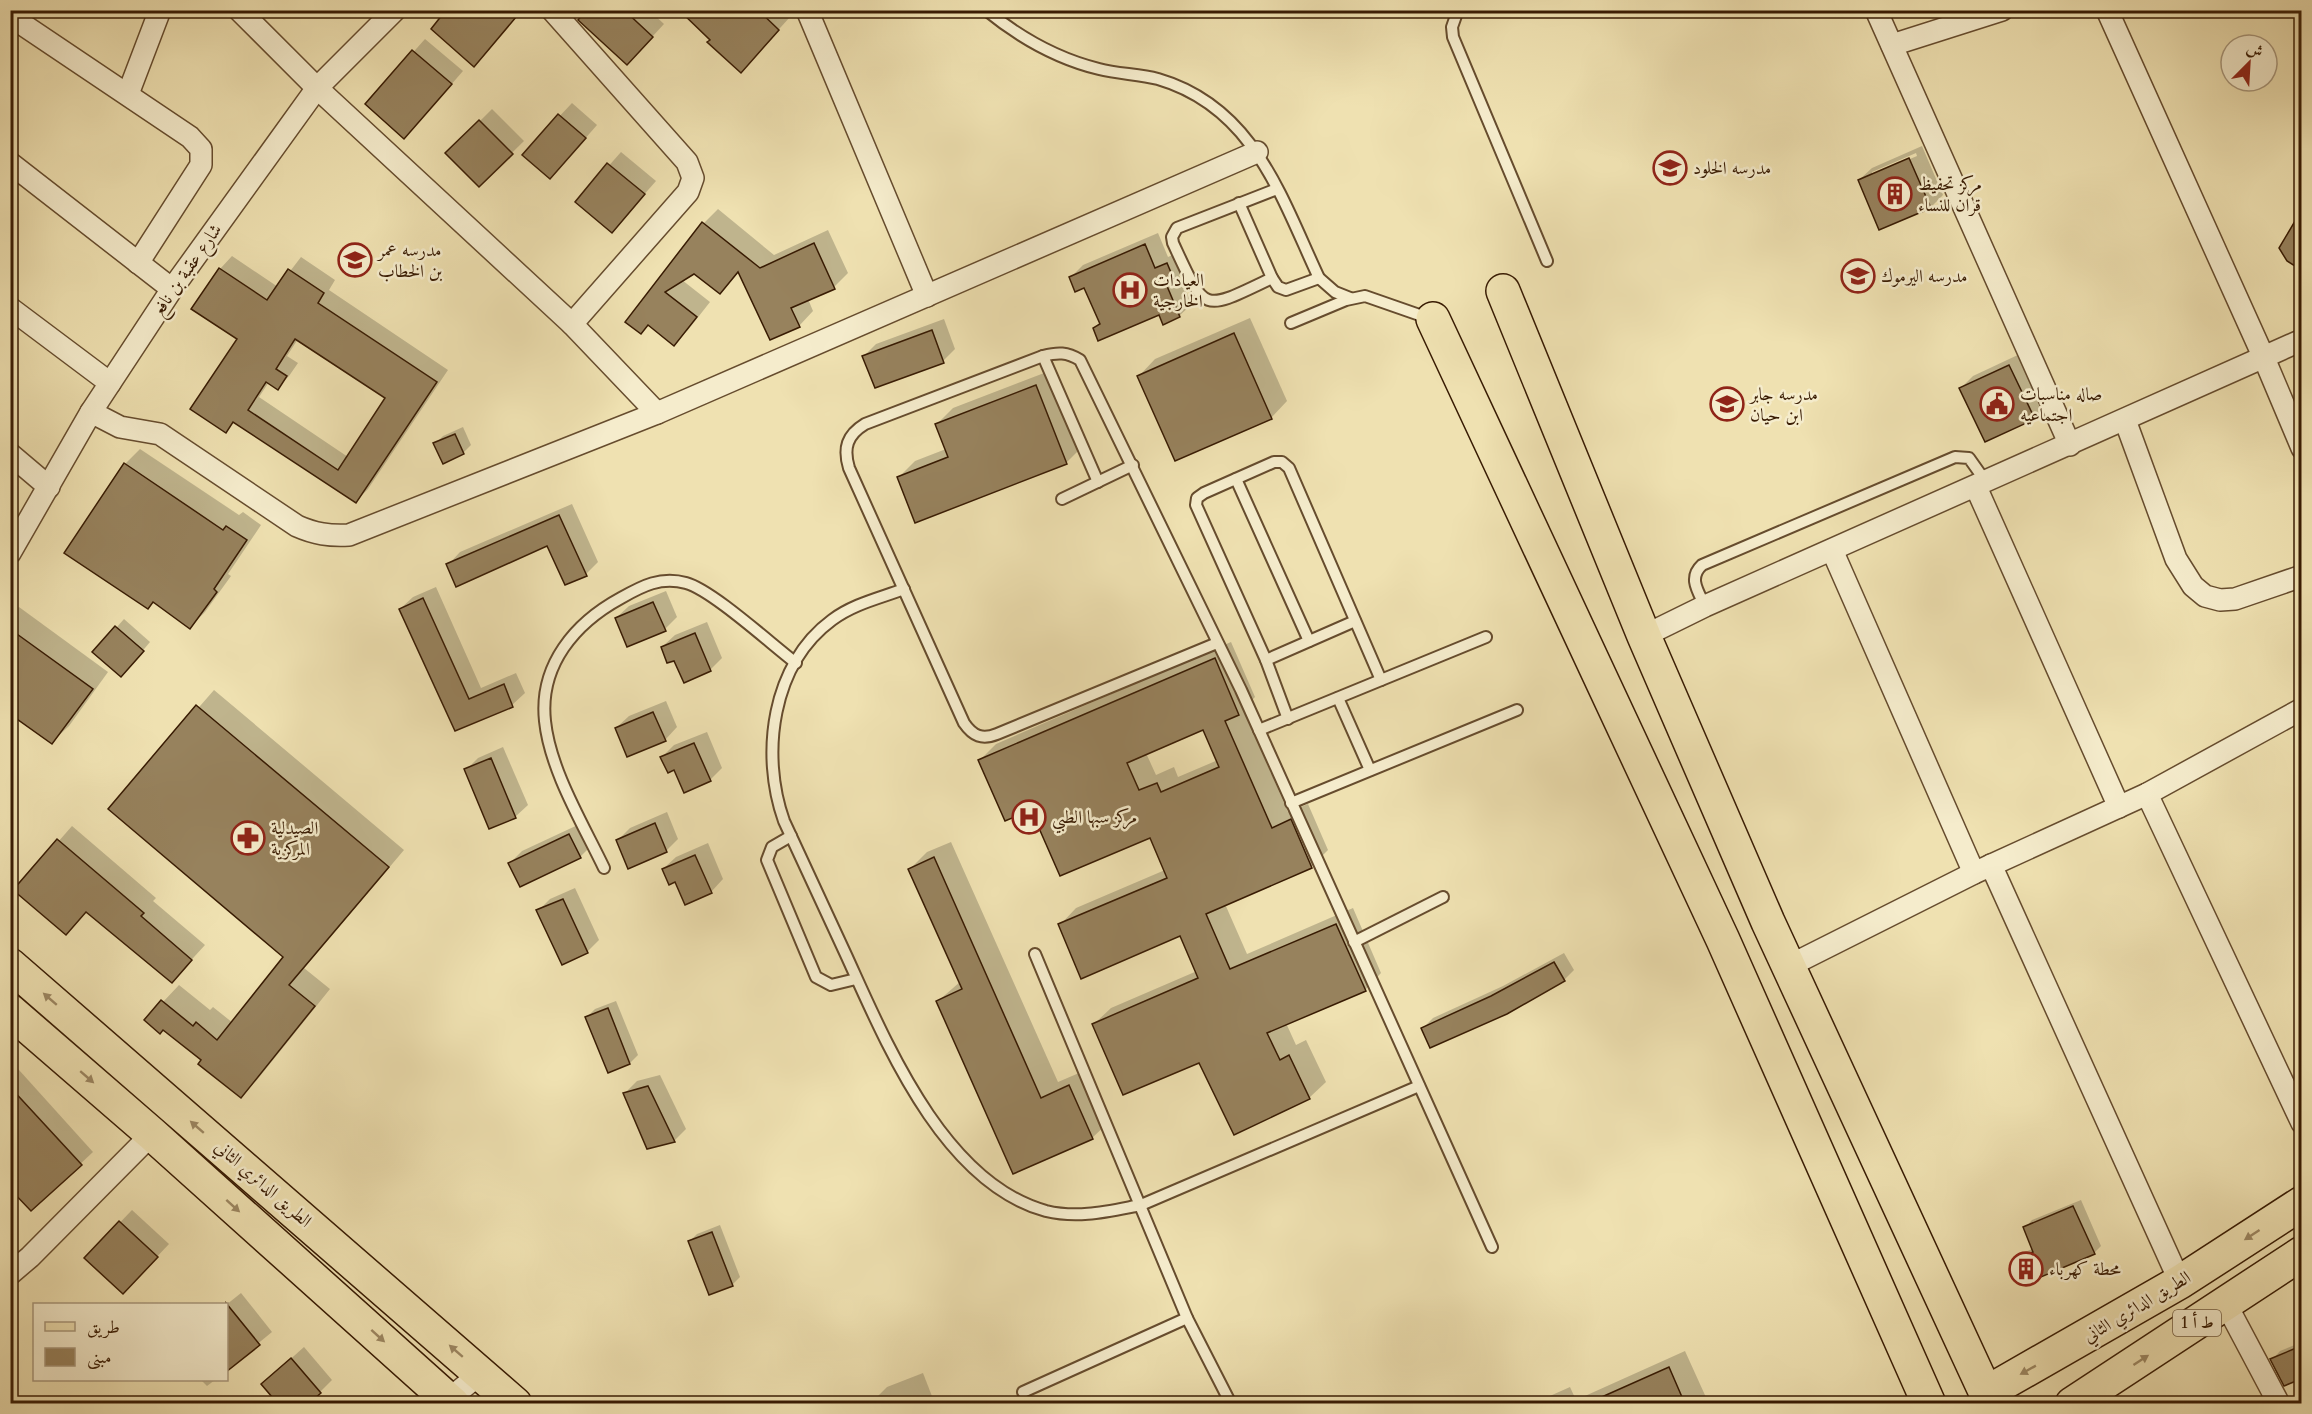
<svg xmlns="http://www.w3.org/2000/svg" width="2312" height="1414" viewBox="0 0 2312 1414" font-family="Cardo,Amiri,serif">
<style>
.shadow{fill:#0003;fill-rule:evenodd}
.building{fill:#97825d;stroke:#381b03;stroke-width:1.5;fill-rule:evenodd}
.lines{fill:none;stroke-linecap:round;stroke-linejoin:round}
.lane-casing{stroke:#664c2e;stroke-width:14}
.street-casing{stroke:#664c2e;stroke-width:24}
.primary-casing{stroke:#381b03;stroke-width:36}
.highway-casing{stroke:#381b03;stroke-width:36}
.lane{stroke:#f5eccc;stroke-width:10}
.street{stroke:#f5eccc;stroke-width:21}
.primary{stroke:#efe1b1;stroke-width:33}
.highway{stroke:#efe1b1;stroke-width:33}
.oneway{fill:#9d8863}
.labels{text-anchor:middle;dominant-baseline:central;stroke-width:5;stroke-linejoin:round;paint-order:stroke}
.shield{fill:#f5eccc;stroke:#715a3f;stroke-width:1.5}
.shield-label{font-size:16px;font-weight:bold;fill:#381b03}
.poi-label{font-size:18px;fill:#381b03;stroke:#f5eccc;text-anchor:start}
.street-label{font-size:18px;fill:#381b03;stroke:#f5eccc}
</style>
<rect width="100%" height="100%" fill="#efe1b1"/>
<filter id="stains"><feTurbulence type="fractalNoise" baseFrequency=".00333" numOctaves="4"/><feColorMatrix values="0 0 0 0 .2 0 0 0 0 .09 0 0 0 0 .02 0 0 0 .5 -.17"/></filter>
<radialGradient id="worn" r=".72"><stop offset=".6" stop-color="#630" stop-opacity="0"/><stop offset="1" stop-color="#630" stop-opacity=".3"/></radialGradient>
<!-- shadow -->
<g class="shadow">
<path d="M588,10H649L664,24L639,51Z"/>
<path d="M680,10H783L790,17L753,58Z"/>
<path d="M425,39L463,71L416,125L367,104Z"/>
<path d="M572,103L597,125L562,165L524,154Z"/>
<path d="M492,109L524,141L479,185L448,153Z"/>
<path d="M1922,146L1943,195L1931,207L1880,228L1859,180L1872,168ZM1916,153L1917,156L1872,175V172Z"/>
<path d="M621,152L656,181L612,231L577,202Z"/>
<path d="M718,209L774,255L828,230L848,273L834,287L808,299L813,311L799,326L740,271L720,292L694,272L682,280L710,302L688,330L674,344L649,324L641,332L704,223Z"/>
<path d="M2302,213V269L2288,260L2281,248Z"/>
<path d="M1158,233L1168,257L1179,252L1186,269L1179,275L1192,304L1179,316L1160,313L1094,328L1100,322L1085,286L1070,278L1083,265Z"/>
<path d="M232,256L278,287L301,257L335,280L329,290L448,370L368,489L356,501L235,421L225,431L239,339L193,309L220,269ZM298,339L387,398L348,457L259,397L269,382L277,388L289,376L298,363L287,356Z"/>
<path d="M1250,318L1287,401L1271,418L1139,376L1155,359Z"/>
<path d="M944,319L955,349L943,361L864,356L876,344Z"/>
<path d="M2022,353L2046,406L2034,418L1961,388L1973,376Z"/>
<path d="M1052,370L1083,446L1066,463L898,478L915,461L946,449L936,425L953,408Z"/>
<path d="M463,427L471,445L463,453L435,444L443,436Z"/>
<path d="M140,449L239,515L243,512L261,525L228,574L231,576L205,612L190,627L154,601L148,607L125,464Z"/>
<path d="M572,504L598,562L586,574L548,544L448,565L460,552Z"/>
<path d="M436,587L481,688L516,673L525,693L512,705L456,729L400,609L413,597Z"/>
<path d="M666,591L677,617L665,629L616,618L629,606Z"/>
<path d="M19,607L108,672L69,726L52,742L10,712V616Z"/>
<path d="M124,619L150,642L129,667L95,652Z"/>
<path d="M707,622L722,658L710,670L675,659L662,647L675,635Z"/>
<path d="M1231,642L1255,697L1243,709L1288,812L1308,804L1328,850L1311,867L1225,904L1247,954L1353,908L1381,973L1365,990L1286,1023L1296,1045L1306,1040L1326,1082L1309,1098L1094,1024L1111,1008L1197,971L1181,934L1060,925L1076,908L1165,870L1151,836L1032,808L980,760L996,744ZM1204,728L1218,760L1178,777L1174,767L1156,775L1146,753Z"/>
<path d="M214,690L404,850L304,968L330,989L257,1080L241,1096L203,1060L164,1028L146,1020L179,985L210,1010L213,1007L233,1023L285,957L110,809Z"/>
<path d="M666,701L677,727L665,740L616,728L629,716Z"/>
<path d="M707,732L722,768L710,780L675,768L662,757L674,745Z"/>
<path d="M503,747L528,805L515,817L466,770L478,758Z"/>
<path d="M667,812L678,839L666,851L618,840L630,828Z"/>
<path d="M582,823L592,845L580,857L510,863L522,851Z"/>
<path d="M72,826L156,898L153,901L205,945L172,981L87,911L66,933L16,890Z"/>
<path d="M951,842L1058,1082L1086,1070L1109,1122L1092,1138L1014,1173L938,1001L960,982L910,869L927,852Z"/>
<path d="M708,843L723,879L711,892L676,880L663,869L676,857Z"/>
<path d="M575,888L599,940L587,952L538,911L550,899Z"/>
<path d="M1564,953L1574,970L1564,980L1423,1028L1433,1018L1503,986Z"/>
<path d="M616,1001L638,1055L630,1063L608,1071L587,1017L595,1009Z"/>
<path d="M10,1060L93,1152L32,1209L10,1186Z"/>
<path d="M660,1075L686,1129L674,1141L625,1093L637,1081Z"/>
<path d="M2081,1200L2101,1246L2094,1253L2013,1261L2021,1254L2034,1248L2025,1228L2032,1220Z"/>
<path d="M132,1210L169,1244L135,1280L86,1258Z"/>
<path d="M720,1225L740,1277L732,1285L689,1242L697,1234Z"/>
<path d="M241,1293L272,1332L226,1370V1305Z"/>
<path d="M2302,1342V1377L2285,1385L2272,1360L2280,1351Z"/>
<path d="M304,1347L332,1380L320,1392L276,1372Z"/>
<path d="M1685,1351L1709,1404H1532L1570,1387L1576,1400Z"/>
<path d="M923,1373L935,1404H870L887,1387Z"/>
<path d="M201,1380H215L207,1386Z"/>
</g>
<!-- building -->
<g class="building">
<path d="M446,10H522L474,67L431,29Z"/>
<path d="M586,10H624L653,37L627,65L578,20Z"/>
<path d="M679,10H758L779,30L741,73L707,42L710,40Z"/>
<path d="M412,50L452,84L404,139L365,104Z"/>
<path d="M558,114L586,138L550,179L522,155Z"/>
<path d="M479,120L513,154L479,187L445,153Z"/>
<path d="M1909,158L1931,208L1879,230L1858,180Z"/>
<path d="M607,163L645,194L612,233L575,202Z"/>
<path d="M2301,211V270L2287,261L2279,248Z"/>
<path d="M702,222L760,268L814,243L835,289L791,308L800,327L770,340L738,272L720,294L694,274L665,292L697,317L674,346L648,325L641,334L625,322Z"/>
<path d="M1145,244L1155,268L1167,263L1175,282L1167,286L1180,317L1163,325L1159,315L1098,341L1093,328L1100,324L1084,288L1075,292L1069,277Z"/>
<path d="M219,268L267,300L288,269L324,293L318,303L437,382L356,503L233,422L226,433L190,409L237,339L191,309ZM295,339L385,398L338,470L248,410L266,382L278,390L287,376L276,369Z"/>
<path d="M932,330L944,363L875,388L862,356Z"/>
<path d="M1234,333L1272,419L1175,461L1137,376Z"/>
<path d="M2009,365L2035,419L1985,442L1959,388Z"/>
<path d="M1036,385L1067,464L915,523L897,477L948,457L935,424Z"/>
<path d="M455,434L464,454L443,464L433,443Z"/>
<path d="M124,463L223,530L226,526L247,540L214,589L217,592L190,629L153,602L148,609L64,553Z"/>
<path d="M559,515L587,576L565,585L547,546L456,587L446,564Z"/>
<path d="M423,598L469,699L504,684L513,707L455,731L399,609Z"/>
<path d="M653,602L666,631L627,647L615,618Z"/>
<path d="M115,626L144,651L121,677L92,652Z"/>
<path d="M10,629L93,689L52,744L10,714Z"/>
<path d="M695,633L711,671L684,683L674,661L667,663L661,647Z"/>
<path d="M1215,658L1239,715L1225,721L1272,828L1291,819L1312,868L1206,914L1230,969L1336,924L1366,991L1267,1033L1280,1060L1289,1055L1310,1099L1234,1135L1199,1063L1123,1095L1092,1024L1198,978L1180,936L1081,979L1058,924L1167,878L1150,838L1060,876L1031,810L1005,821L978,760ZM1203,730L1219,767L1161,792L1157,783L1139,790L1127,763Z"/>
<path d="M196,705L389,867L289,985L315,1006L241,1098L198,1064L201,1060L163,1030L160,1034L144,1020L161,1000L193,1026L196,1022L217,1040L283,957L108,809Z"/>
<path d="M653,712L666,741L627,757L615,728Z"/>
<path d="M694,743L711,781L684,793L674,770L668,773L660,757Z"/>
<path d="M491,758L516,818L489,829L464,769Z"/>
<path d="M655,823L667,852L628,869L616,840Z"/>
<path d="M569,834L581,858L520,887L508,863Z"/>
<path d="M57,839L144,913L141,916L192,960L172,983L86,912L66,935L13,890Z"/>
<path d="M695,855L712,893L685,905L675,882L669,885L662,869Z"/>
<path d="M934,857L1041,1098L1069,1085L1093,1139L1013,1174L936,1001L962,989L908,869Z"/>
<path d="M563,899L588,953L562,965L536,910Z"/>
<path d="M1554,962L1565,981L1507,1014L1430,1048L1421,1028L1491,996Z"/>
<path d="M608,1008L630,1064L608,1073L585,1017Z"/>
<path d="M648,1086L675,1142L647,1149L623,1093Z"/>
<path d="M10,1087L82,1165L31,1211L10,1189Z"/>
<path d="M2073,1206L2095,1254L2022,1285L2012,1261L2033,1252L2023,1227Z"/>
<path d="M119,1221L158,1257L123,1294L84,1258Z"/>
<path d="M712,1232L733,1286L709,1295L688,1241Z"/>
<path d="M226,1303L260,1345L226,1372Z"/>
<path d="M2301,1346V1379L2284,1386L2270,1359Z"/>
<path d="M291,1358L321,1393L308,1404H278L261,1384Z"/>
<path d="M1669,1367L1685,1404H1586Z"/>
</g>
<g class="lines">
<defs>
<g id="lane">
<path d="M986,10C1019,37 1058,59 1099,69C1118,74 1139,74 1158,79C1254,107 1281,197 1319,278L1335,292L1350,298"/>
<path d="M1458,10L1452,27L1453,37L1547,261"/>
<path d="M1277,189L1177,228L1172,237L1173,243C1206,314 1201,312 1272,278L1278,287L1286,290L1319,278"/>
<path d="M1239,203L1272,278"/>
<path d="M1291,323L1346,300L1365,296L1431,319"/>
<path d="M1043,356L1098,482"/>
<path d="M1236,479L1309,641"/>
<path d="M1062,499L1133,465"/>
<path d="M904,589C880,598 853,604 832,620C772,664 760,754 784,821C805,866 826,912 847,957C887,1045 944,1183 1046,1211C1079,1219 1109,1211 1141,1205L1419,1086"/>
<path d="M1705,606C1698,591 1688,578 1702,565L1955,457L1969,458L1986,482"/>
<path d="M1217,643L997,734C982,740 973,736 964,723L849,468C843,448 847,435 865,424L1043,356C1058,352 1067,352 1080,360L1241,690L1492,1247"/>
<path d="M1266,660L1355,621"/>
<path d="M1338,698L1370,770"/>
<path d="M1288,719L1266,660L1196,505L1197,498L1204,493L1274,462H1282L1289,468L1381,680"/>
<path d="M1259,730L1486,637"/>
<path d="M1291,803L1517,710"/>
<path d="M791,836L772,847L767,860L816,977L831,985L856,979"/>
<path d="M604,868C583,824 550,770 545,721C539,665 575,623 621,598C642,586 661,576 686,583C712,590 771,644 796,663"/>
<path d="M1354,942L1443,897"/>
<path d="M1035,954L1187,1318L1231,1404"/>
<path d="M1023,1392L1187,1318"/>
</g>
<g id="street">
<path d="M239,10L317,88L572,324L657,413"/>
<path d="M552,10L687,162L693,178L688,192L572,324"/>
<path d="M807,10L927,296"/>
<path d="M1876,10L2070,445"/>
<path d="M2107,10L2264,358L2302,448"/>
<path d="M10,16L190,137L201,149V165L138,263"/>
<path d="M1892,45L2002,10"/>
<path d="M128,94L160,10"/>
<path d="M10,163L172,289"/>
<path d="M10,308L110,383"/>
<path d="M91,412L120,427L160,434L297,526C315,534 329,536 349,535L657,413L1257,152"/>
<path d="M2125,420L2176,559L2193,586L2205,596L2220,600L2235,599L2302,576"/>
<path d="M10,454L49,487"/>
<path d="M1976,487L2119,807"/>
<path d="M1832,550L1974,873"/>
<path d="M10,553L91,412L172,289L317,88L395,10"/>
<path d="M1644,636L1705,606L2302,340"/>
<path d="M2147,794L2302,1123"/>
<path d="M1991,865L2180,1282"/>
<path d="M1789,966L1974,873L2147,794L2302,709"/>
<path d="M10,1274L30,1257L152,1134"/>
<path d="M2226,1304L2279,1404"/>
<path d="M443,1404L481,1373"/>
</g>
<g id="primary">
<path d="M1503,291L1644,636L1768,922L1991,1404"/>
<path d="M1433,319L1723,940L1929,1404"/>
<path d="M10,965L515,1404"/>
<path d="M10,1011L152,1134L453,1404"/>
</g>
<g id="highway">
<path d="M1986,1393L2180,1282L2302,1203"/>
<path d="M2072,1404L2302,1253"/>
</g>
</defs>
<!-- lane casing -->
<use href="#lane" class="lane-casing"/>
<!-- street casing -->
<use href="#street" class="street-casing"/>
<!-- primary casing -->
<use href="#primary" class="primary-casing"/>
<!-- highway casing -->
<use href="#highway" class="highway-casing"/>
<!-- lane -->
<use href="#lane" class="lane"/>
<!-- street -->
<use href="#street" class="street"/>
<!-- primary -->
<use href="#primary" class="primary"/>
<!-- highway -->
<use href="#highway" class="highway"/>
</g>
<!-- one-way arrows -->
<defs><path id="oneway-solid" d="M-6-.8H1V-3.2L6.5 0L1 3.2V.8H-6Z" transform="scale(1.5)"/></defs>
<g class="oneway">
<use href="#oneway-solid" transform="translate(50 999) rotate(-139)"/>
<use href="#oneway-solid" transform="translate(87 1077) rotate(41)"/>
<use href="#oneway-solid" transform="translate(197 1127) rotate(-139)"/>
<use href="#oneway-solid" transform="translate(233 1206) rotate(42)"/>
<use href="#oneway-solid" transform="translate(2252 1235) rotate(147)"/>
<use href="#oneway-solid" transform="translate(378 1336) rotate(42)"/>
<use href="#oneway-solid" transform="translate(456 1351) rotate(-139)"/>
<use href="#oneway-solid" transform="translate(2141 1360) rotate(-33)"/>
<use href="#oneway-solid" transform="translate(2028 1370) rotate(151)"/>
</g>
<!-- icons -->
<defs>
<symbol id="school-ring" viewBox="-11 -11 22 22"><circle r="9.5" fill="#f5eccc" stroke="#8f2418" stroke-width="1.5"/><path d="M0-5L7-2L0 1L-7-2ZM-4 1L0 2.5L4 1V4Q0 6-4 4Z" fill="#8f2418"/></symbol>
<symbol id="building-ring" viewBox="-11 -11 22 22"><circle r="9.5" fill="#f5eccc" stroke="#8f2418" stroke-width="1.5"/><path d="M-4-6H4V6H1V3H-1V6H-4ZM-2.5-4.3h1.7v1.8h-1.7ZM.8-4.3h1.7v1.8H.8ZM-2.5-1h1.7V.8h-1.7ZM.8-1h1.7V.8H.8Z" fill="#8f2418"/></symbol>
<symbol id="hospital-ring" viewBox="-11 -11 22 22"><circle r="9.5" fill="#f5eccc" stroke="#8f2418" stroke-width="1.5"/><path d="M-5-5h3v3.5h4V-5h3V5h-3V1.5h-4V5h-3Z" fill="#8f2418"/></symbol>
<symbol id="civic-ring" viewBox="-11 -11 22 22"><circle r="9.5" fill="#f5eccc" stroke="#8f2418" stroke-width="1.5"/><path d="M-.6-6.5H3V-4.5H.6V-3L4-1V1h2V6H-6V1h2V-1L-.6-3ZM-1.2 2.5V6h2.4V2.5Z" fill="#8f2418"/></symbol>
<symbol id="pharmacy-ring" viewBox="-11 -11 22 22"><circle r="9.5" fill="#f5eccc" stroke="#8f2418" stroke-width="1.5"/><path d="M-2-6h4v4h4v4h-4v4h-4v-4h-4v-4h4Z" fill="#8f2418"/></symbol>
</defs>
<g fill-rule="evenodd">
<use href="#school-ring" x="1651" y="149" width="38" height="38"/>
<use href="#building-ring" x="1876" y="175" width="38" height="38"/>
<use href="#school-ring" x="336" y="241" width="38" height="38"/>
<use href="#school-ring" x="1839" y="257" width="38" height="38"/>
<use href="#hospital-ring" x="1111" y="271" width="38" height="38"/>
<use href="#school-ring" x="1708" y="385" width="38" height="38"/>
<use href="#civic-ring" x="1978" y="385" width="38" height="38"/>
<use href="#hospital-ring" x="1010" y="798" width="38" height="38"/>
<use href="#pharmacy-ring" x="229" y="819" width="38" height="38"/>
<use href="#building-ring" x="2007" y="1250" width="38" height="38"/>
</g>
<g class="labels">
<!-- shield labels -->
<rect class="shield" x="2173" y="1310" width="48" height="26" rx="4.5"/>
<g class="shield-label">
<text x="2197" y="1323">ط أ 1</text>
</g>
<!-- poi labels -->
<g class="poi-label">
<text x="1693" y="168">مدرسه الخلود</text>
<text x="1918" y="184">مركز تحفيظ<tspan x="1918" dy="21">قران للنساء</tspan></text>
<text x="378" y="250">مدرسه عمر<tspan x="378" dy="21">بن الخطاب</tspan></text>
<text x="1881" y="276">مدرسه اليرموك</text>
<text x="1153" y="280">العيادات<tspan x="1153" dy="21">الخارجية</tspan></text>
<text x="1750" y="394">مدرسه جابر<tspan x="1750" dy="21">ابن حيان</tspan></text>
<text x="2020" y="394">صاله مناسبات<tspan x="2020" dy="21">اجتماعيه</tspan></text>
<text x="1052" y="817">مركز سبها الطبي</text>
<text x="271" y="828">الصيدلية<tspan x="271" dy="21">المركزية</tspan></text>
<text x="2049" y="1269">محطة كهرباء</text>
</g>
<!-- street labels -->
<g class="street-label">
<text transform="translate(187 270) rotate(-55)">شارع عقبة بن نافع</text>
<text transform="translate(263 1184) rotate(41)">الطريق الدائري الثاني</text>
<text transform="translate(2137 1307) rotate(-31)">الطريق الدائري الثاني</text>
</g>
</g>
<!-- margin -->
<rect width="2312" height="1414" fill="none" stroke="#efe1b1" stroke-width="36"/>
<rect x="12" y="12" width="2288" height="1390" fill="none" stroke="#381b03" stroke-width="3"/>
<rect x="18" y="18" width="2276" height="1378" fill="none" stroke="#381b03" stroke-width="1.5"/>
<!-- legend -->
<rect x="33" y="1303" width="195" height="78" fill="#f5eccc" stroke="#a9987c" stroke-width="1.5"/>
<rect x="45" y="1322" width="30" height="9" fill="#efe1b1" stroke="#a9987c" stroke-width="1.5"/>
<text x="87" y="1333" font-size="18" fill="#381b03">طريق</text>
<rect x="45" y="1348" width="30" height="18" fill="#97825d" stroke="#a9987c" stroke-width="1.5"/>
<text x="87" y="1363" font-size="18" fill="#381b03">مبنى</text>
<!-- north arrow -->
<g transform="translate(2249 63) rotate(24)"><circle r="28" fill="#f5eccc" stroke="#a9987c" stroke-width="1.5"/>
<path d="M0-4.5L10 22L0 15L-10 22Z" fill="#8f2418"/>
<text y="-9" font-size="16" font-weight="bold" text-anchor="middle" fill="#381b03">ش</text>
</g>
<rect width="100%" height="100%" filter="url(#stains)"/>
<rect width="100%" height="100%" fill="url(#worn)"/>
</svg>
